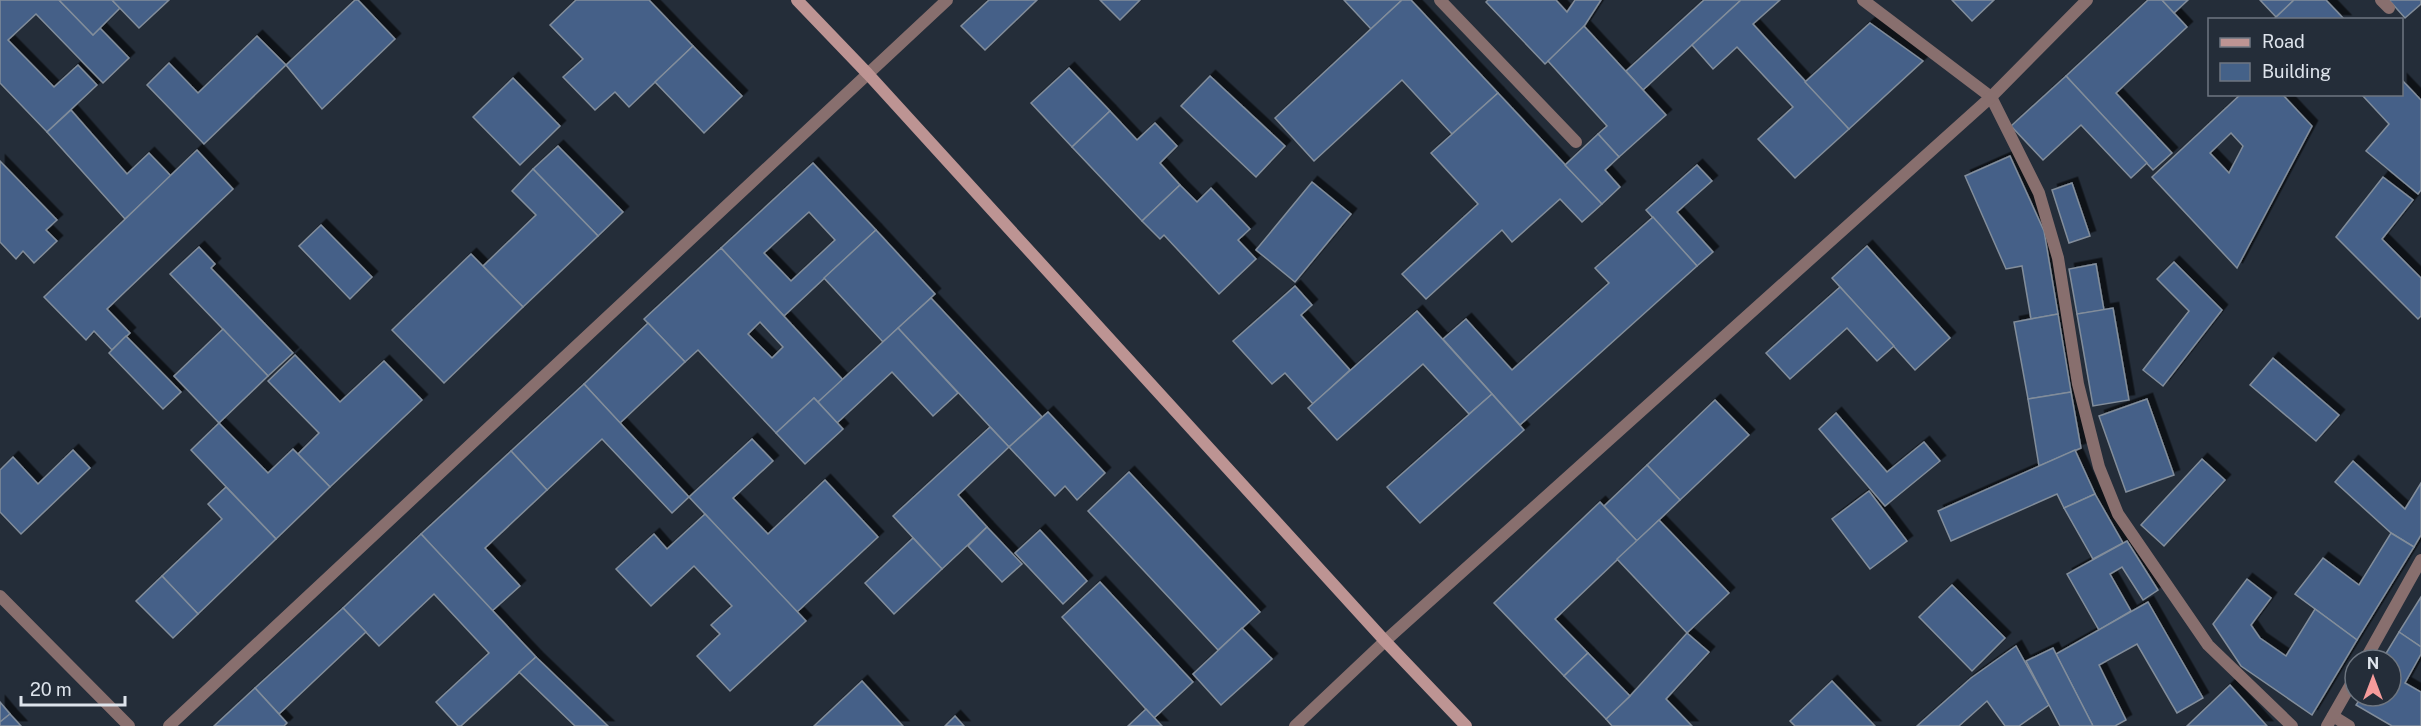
<svg xmlns="http://www.w3.org/2000/svg" width="2421" height="726" viewBox="0 0 2421 726" font-family="'Public Sans',sans-serif">
<style>
.building{fill:#446188;stroke:#828d9b;stroke-width:1.5;fill-rule:evenodd;filter:url(#shadow)}
.lines{fill:none;stroke-linecap:round;stroke-linejoin:round}
.lane{stroke:#886f6e;stroke-width:12}
.street{stroke:#886f6e;stroke-width:12}
.secondary{stroke:#bd9493;stroke-width:12}
</style>
<defs>
<filter id="shadow"><feDropShadow dx="5.5" dy="-5.5" stdDeviation="0" flood-color="#0009"/></filter>
</defs>
<rect width="100%" height="100%" fill="#242d39"/>
<!-- building -->
<g class="building">
<path d="M0,0H59L93,35L100,28L129,58L103,83L36,14L8,40L54,87L78,65L97,85L47,132L0,83Z"/>
<path d="M59,0H112L120,8L93,35Z"/>
<path d="M112,0H169L139,28Z"/>
<path d="M355,0H358L395,39L322,109L286,65Z"/>
<path d="M576,0H649L693,46L629,107L615,92L595,110L563,77L583,59L550,25Z"/>
<path d="M989,0H1037L985,50L961,26Z"/>
<path d="M1100,0H1140L1120,20Z"/>
<path d="M1344,0H1402L1371,29Z"/>
<path d="M1402,0H1411L1498,93L1452,134L1402,80L1314,161L1275,118Z"/>
<path d="M1488,0H1556L1567,12L1575,0H1601L1583,28L1545,64L1486,2Z"/>
<path d="M1704,0H1741L1643,90L1626,71Z"/>
<path d="M1741,0H1780L1753,24L1849,129L1795,178L1758,139L1793,107L1737,47L1713,69L1692,45Z"/>
<path d="M1952,0H1994L1972,21Z"/>
<path d="M2148,0H2162L2187,27L2116,93L2172,153L2153,170L2066,76Z"/>
<path d="M2162,0H2188L2174,13Z"/>
<path d="M2260,0H2294L2276,17Z"/>
<path d="M2294,0H2326L2345,20H2273Z"/>
<path d="M2389,0H2421V4L2405,18Z"/>
<path d="M1870,23L1923,61L1849,129L1805,82Z"/>
<path d="M1584,26L1666,115L1619,157L1598,134L1607,126L1548,61Z"/>
<path d="M257,36L286,65L204,144L147,85L169,63L198,93Z"/>
<path d="M693,46L742,96L704,133L655,82Z"/>
<path d="M1069,68L1110,111L1072,147L1031,103Z"/>
<path d="M1210,76L1285,146L1256,177L1181,106Z"/>
<path d="M2066,76L2147,163L2131,178L2081,125L2043,160L2011,126Z"/>
<path d="M513,78L560,126L520,165L473,117Z"/>
<path d="M2402,80L2421,100V190L2418,194L2366,151L2389,124L2362,95L2402,94Z"/>
<path d="M1498,93L1602,204L1582,222L1560,199L1512,242L1502,230L1426,299L1402,274L1478,204L1431,153Z"/>
<path d="M2241,94H2282L2312,126L2237,268L2152,177ZM2231,133L2243,146L2229,173L2210,153Z"/>
<path d="M71,110L127,174L149,153L171,176L125,219L47,132Z"/>
<path d="M1110,111L1137,140L1155,123L1177,146L1160,163L1180,185L1142,221L1072,147Z"/>
<path d="M1598,134L1619,157L1605,170L1620,187L1602,204L1565,165Z"/>
<path d="M558,146L623,212L598,236L533,169Z"/>
<path d="M197,150L233,189L107,309L130,333L112,350L94,331L86,340L44,297Z"/>
<path d="M2010,156L2044,231L2058,314L2031,319L2022,266L2006,269L1965,176Z"/>
<path d="M0,161L57,220L46,230L57,241L34,263L23,251L16,259L0,242Z"/>
<path d="M813,163L876,230L784,316L721,248ZM809,212L835,240L791,281L764,253Z"/>
<path d="M1697,165L1712,181L1677,212L1713,252L1697,266L1646,210Z"/>
<path d="M533,169L598,236L523,307L483,266L536,215L512,191Z"/>
<path d="M2383,177L2413,200L2382,239L2421,278V316L2418,319L2336,237Z"/>
<path d="M1312,182L1351,214L1295,282L1256,250Z"/>
<path d="M2072,183L2090,236L2069,243L2052,190Z"/>
<path d="M1180,185L1197,202L1211,188L1250,229L1238,240L1256,259L1219,294L1164,235L1160,239L1142,221Z"/>
<path d="M1653,217L1697,266L1520,425L1443,339L1466,319L1512,370L1609,283L1595,268Z"/>
<path d="M321,225L372,277L350,299L299,246Z"/>
<path d="M876,230L935,294L883,342L824,278Z"/>
<path d="M1867,246L1950,338L1915,370L1832,278Z"/>
<path d="M199,247L215,264L211,268L293,353L268,376L170,274Z"/>
<path d="M721,248L843,380L818,402L814,398L776,433L698,350L685,362L644,319ZM760,322L783,347L772,358L748,334Z"/>
<path d="M471,254L523,307L444,383L392,330Z"/>
<path d="M2174,262L2222,310L2163,386L2143,370L2189,311L2157,279Z"/>
<path d="M2096,264L2104,310L2077,314L2069,269Z"/>
<path d="M1295,286L1312,305L1301,315L1350,370L1313,404L1285,373L1272,384L1233,341Z"/>
<path d="M1840,287L1894,346L1877,361L1847,328L1790,379L1766,353Z"/>
<path d="M931,298L1042,417L1009,447L898,328Z"/>
<path d="M2113,308L2129,400L2093,406L2077,314Z"/>
<path d="M1417,311L1492,394L1469,414L1423,364L1337,440L1308,408Z"/>
<path d="M2058,314L2071,392L2028,399L2014,322Z"/>
<path d="M648,323L685,362L620,423L584,384Z"/>
<path d="M898,328L958,393L933,416L892,372L837,423L818,402Z"/>
<path d="M223,329L268,376L219,423L174,376Z"/>
<path d="M126,336L181,392L163,409L109,353Z"/>
<path d="M295,355L340,402L384,361L422,400L330,487L298,454L319,433L268,381Z"/>
<path d="M2273,358L2339,415L2316,441L2250,385Z"/>
<path d="M584,384L689,497L672,513L602,439L547,490L511,451Z"/>
<path d="M2071,392L2081,448L2039,466L2028,399Z"/>
<path d="M1492,394L1524,430L1420,523L1387,487Z"/>
<path d="M814,398L843,429L805,464L776,433Z"/>
<path d="M2147,399L2174,475L2126,492L2099,416Z"/>
<path d="M1715,400L1749,435L1680,500L1647,465Z"/>
<path d="M1048,412L1105,473L1077,500L1065,486L1055,496L1009,447Z"/>
<path d="M1836,413L1887,472L1924,442L1940,461L1885,506L1819,429Z"/>
<path d="M219,423L268,473L293,449L330,487L276,539L191,450Z"/>
<path d="M990,427L1009,447L958,495L987,527L942,569L893,516Z"/>
<path d="M752,439L773,461L733,498L768,534L825,480L878,537L797,612L689,497Z"/>
<path d="M73,450L90,468L21,534L0,512V470L13,457L38,484Z"/>
<path d="M2075,450L2095,494L2064,508L2057,494L1951,541L1938,511Z"/>
<path d="M511,451L547,490L485,548L520,586L492,611L421,534Z"/>
<path d="M2202,459L2225,480L2164,546L2141,525Z"/>
<path d="M2353,461L2405,509L2421,483V535L2414,547L2391,533L2335,482Z"/>
<path d="M1647,465L1680,500L1637,541L1604,506Z"/>
<path d="M1129,472L1260,612L1218,650L1088,511Z"/>
<path d="M226,487L276,539L198,614L162,576L222,519L208,504Z"/>
<path d="M1869,491L1907,541L1870,569L1832,519Z"/>
<path d="M2095,494L2123,543L2093,559L2064,508Z"/>
<path d="M1600,502L1637,541L1555,619L1588,653L1564,676L1494,603Z"/>
<path d="M705,514L806,621L730,691L697,656L720,634L711,625L732,606L694,566L651,606L616,569L654,534L667,549Z"/>
<path d="M1659,520L1729,593L1687,633L1617,559Z"/>
<path d="M987,527L1022,564L1002,582L968,546Z"/>
<path d="M1040,530L1087,581L1063,604L1015,553Z"/>
<path d="M2391,533L2414,547L2357,640L2295,594L2323,558L2359,585Z"/>
<path d="M421,534L536,657L461,726H458L436,702L489,653L434,594L379,646L343,608Z"/>
<path d="M913,538L942,569L894,614L865,583Z"/>
<path d="M2127,541L2158,590L2143,600L2122,567L2110,574L2131,611L2099,630L2067,574Z"/>
<path d="M162,576L198,614L173,638L136,601Z"/>
<path d="M2247,579L2271,598L2251,625L2260,638L2286,656L2315,609L2357,640L2312,715L2241,666L2213,624Z"/>
<path d="M1100,582L1193,682L1154,718L1062,617Z"/>
<path d="M1952,585L2005,638L1972,671L1919,617Z"/>
<path d="M2421,597V647L2399,632Z"/>
<path d="M2148,602L2203,698L2177,713L2137,644L2099,665L2126,720L2115,726H2093L2056,654Z"/>
<path d="M343,608L366,632L279,714L255,688Z"/>
<path d="M1242,628L1272,659L1221,705L1193,674Z"/>
<path d="M2399,632L2421,647V654L2405,683L2421,692V726H2392L2356,705L2362,696H2391V660H2382Z"/>
<path d="M1687,633L1709,652L1666,699L1692,726H1612L1606,719L1630,696Z"/>
<path d="M2016,646L2049,705L2019,726H2005L1987,701L1959,726H1917L1971,678Z"/>
<path d="M2053,648L2056,654L2093,726H2060L2026,661Z"/>
<path d="M1588,653L1630,696L1606,719L1564,676Z"/>
<path d="M536,657L608,726H575L519,672Z"/>
<path d="M862,681L903,726H814Z"/>
<path d="M1832,681L1875,726H1795L1790,721Z"/>
<path d="M2230,685L2267,726H2187Z"/>
<path d="M255,688L287,723L284,726H214Z"/>
<path d="M0,702L10,714L0,722Z"/>
<path d="M1146,709L1162,726H1128Z"/>
<path d="M10,714L21,726H0V722Z"/>
<path d="M955,716L964,726H945Z"/>
</g>
<g class="lines">
<!-- lane -->
<path class="lane" d="M1440,0L1576,142"/>
<!-- street -->
<g class="street">
<path d="M1863,0L1991,97L2039,193L2058,258L2078,384L2099,467L2118,514L2208,645L2292,726"/>
<path d="M2381,0L2389,8"/>
<path d="M0,596L129,726"/>
<path d="M2365,660L2421,560"/>
<path d="M2333,716L2349,726"/>
<path d="M169,726L947,0"/>
<path d="M1295,726L1385,641L1991,97L2087,0"/>
<path d="M2327,726L2355,677"/>
</g>
<!-- secondary -->
<path class="secondary" d="M797,0L868,74L1385,641L1466,726"/>
</g>
<!-- legend -->
<rect x="2208" y="18" width="195" height="78" fill="#242d39" stroke="#6e7681" stroke-width="1.5"/>
<rect x="2220" y="38" width="30" height="9" fill="#bd9493" stroke="#6e7681" stroke-width="1.5"/>
<text x="2262" y="48" font-size="18" fill="#dee4ec">Road</text>
<rect x="2220" y="63" width="30" height="18" fill="#446188" stroke="#6e7681" stroke-width="1.5"/>
<text x="2262" y="78" font-size="18" fill="#dee4ec">Building</text>
<!-- north arrow -->
<g transform="translate(2373 678)"><circle r="28" fill="#242d39" stroke="#6e7681" stroke-width="1.5"/>
<path d="M0-4.5L10 22L0 15L-10 22Z" fill="#f59b9b"/>
<text y="-9" font-size="16" font-weight="bold" text-anchor="middle" fill="#dee4ec">N</text>
</g>
<!-- scale -->
<path d="M21 696v9h104v-9" fill="none" stroke="#dee4ec" stroke-width="3"/>
<text x="30" y="696" font-size="18" fill="#dee4ec" stroke="#242d39" stroke-width="4.5" paint-order="stroke">20 m</text>
</svg>
